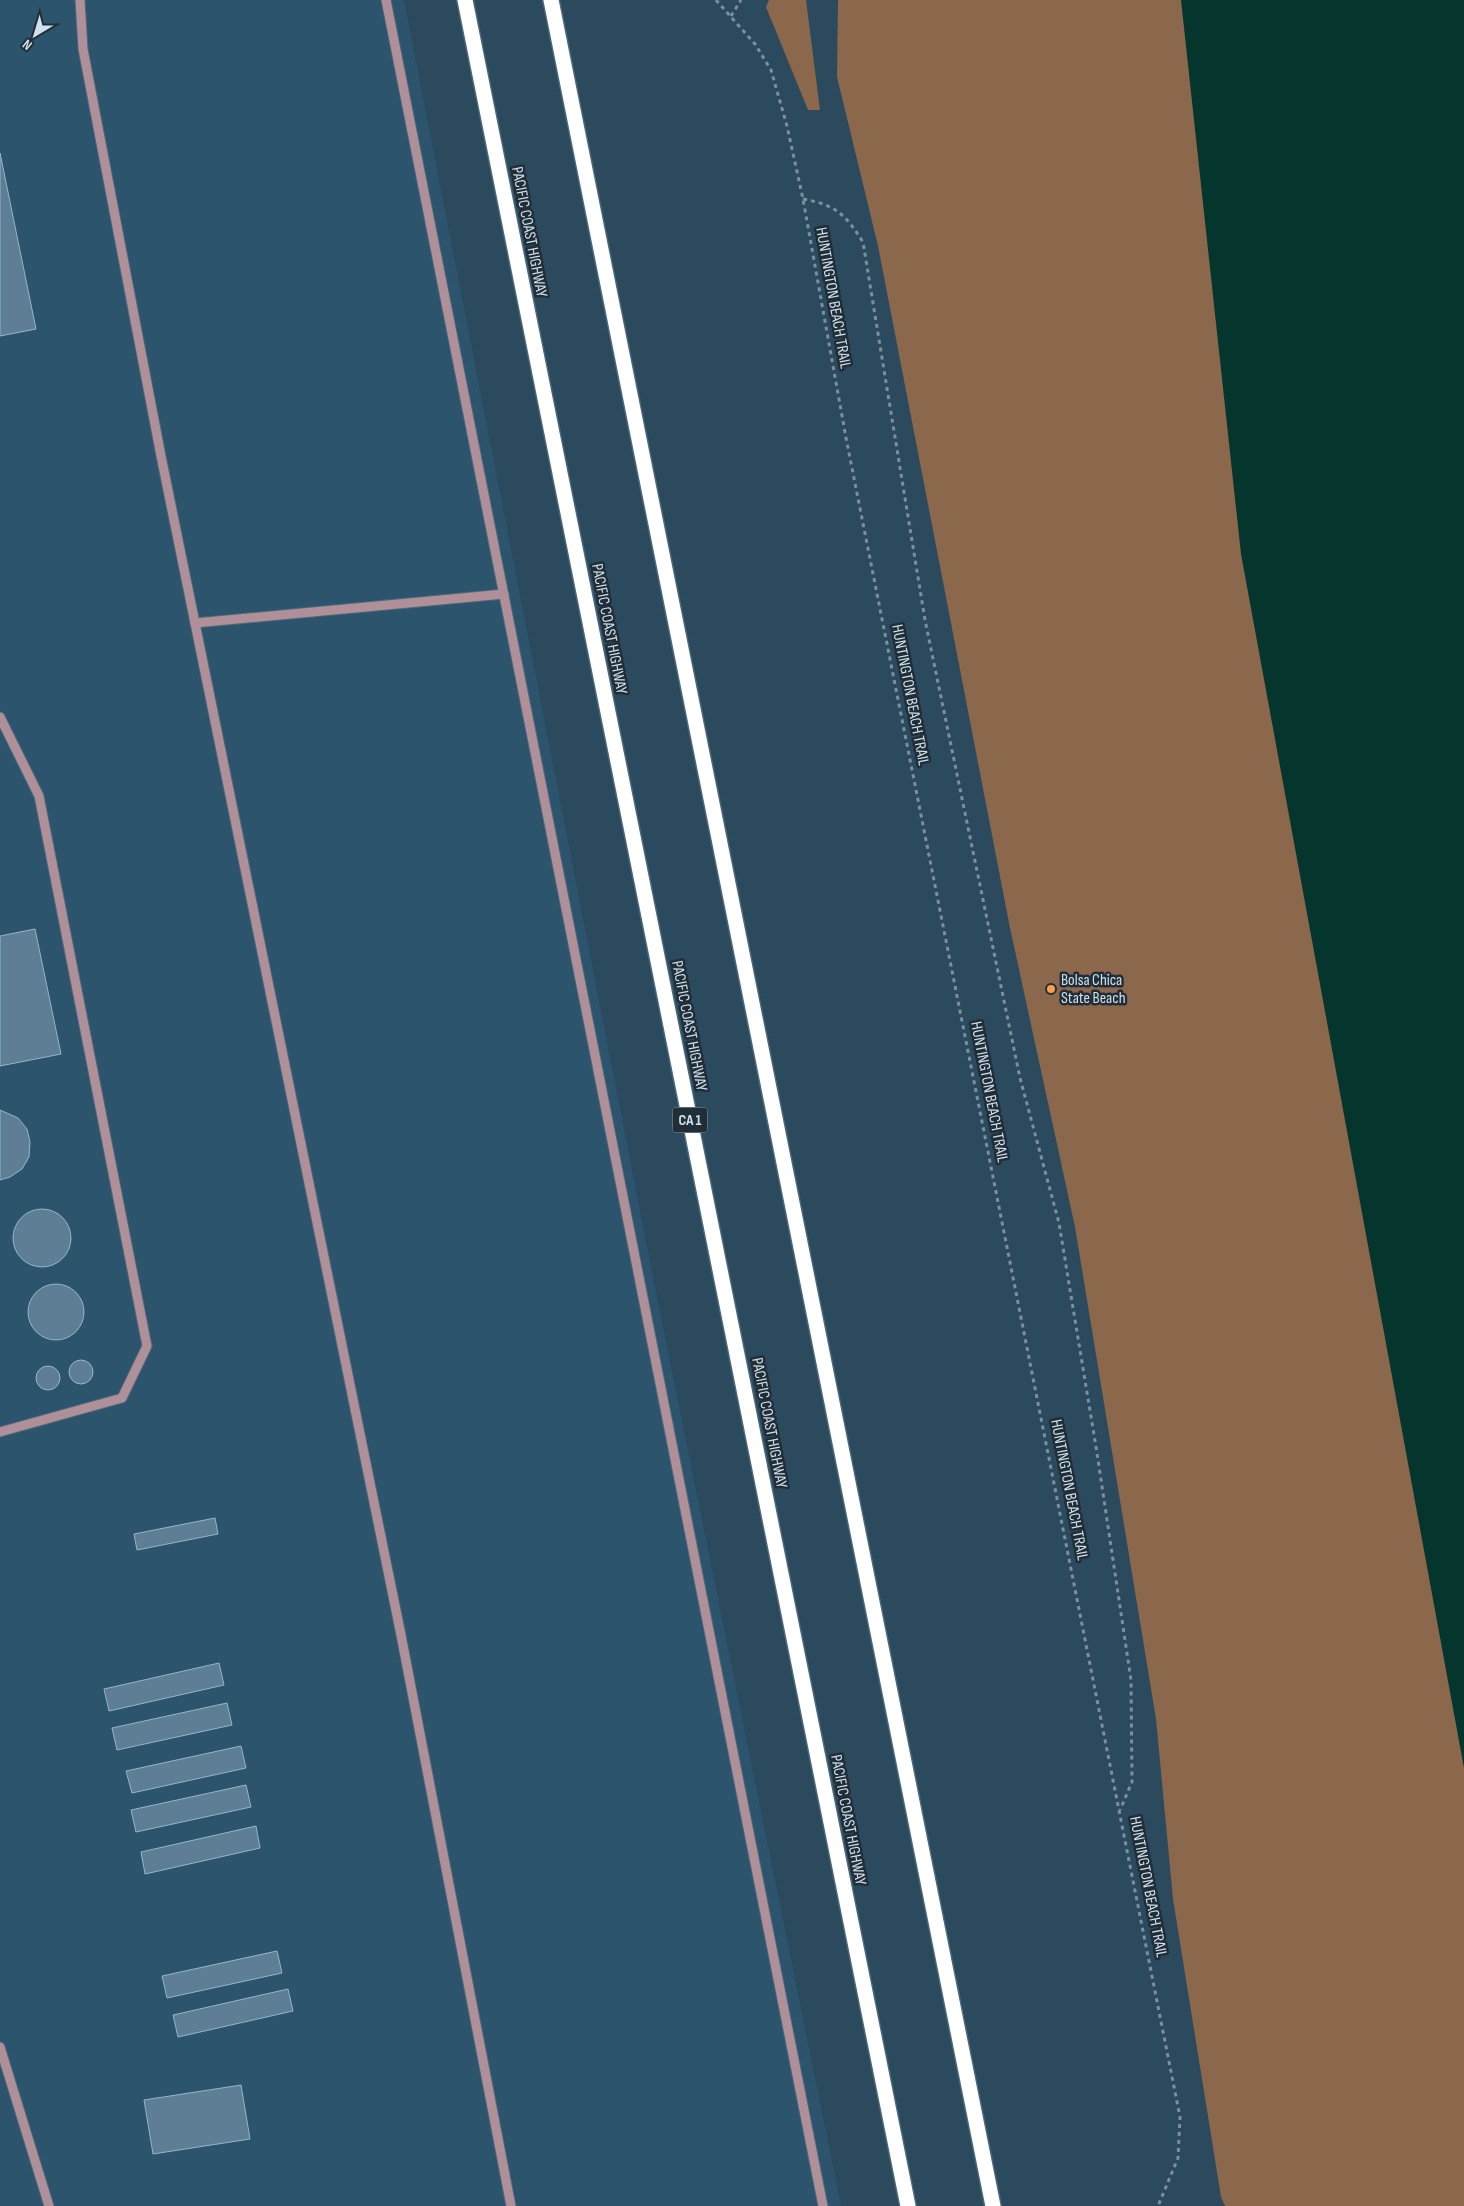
<svg xmlns="http://www.w3.org/2000/svg" width="1464" height="2206" viewBox="0 0 1464 2206" font-family="'Sofia Sans Condensed',sans-serif">
<style>
.built{fill:#2d546d}
.green{fill:#8b674b}
.water{fill:#04362e}
.building{fill:#5d7e94;stroke:#94b6ce}
.lines{fill:none;stroke-linecap:round;stroke-linejoin:round}
.minor-casing{stroke:#4c687b;stroke-width:11}
.highway-casing{stroke:#4c687b;stroke-width:18}
.path{stroke:#7891a1;stroke-width:3;stroke-dasharray:4 4;stroke-linecap:butt}
.minor{stroke:#af9099;stroke-width:9}
.highway{stroke:#fff;stroke-width:15}
.poi-dot{fill:#fb9e50;stroke:#212e38;stroke-width:2}
.labels{text-anchor:middle;dominant-baseline:central;stroke-width:5;stroke-linejoin:round;paint-order:stroke}
.shield{fill:#212e38;stroke:#9babb7;stroke-width:1}
.shield-label{font-size:15px;font-weight:bold;fill:#cfe1ed}
.street-label{font-size:16px;fill:#cfe1ed;stroke:#212e38}
.poi-label{font-size:16px;fill:#cfe1ed;stroke:#212e38;text-anchor:start}
</style>
<rect width="100%" height="100%" fill="#2b4a5e"/>
<!-- built -->
<path class="built" d="M0,0H404L654,1283L841,2206H0Z"/>
<!-- green -->
<g class="green">
<path d="M769,0H806L820,110H808L766,7Z"/>
<path d="M838,0H1239L1464,1583V2206H1225L1221,2197L1173,1899L1156,1719L1075,1227L1010,928L878,246L837,77Z"/>
</g>
<!-- water -->
<path class="water" d="M1181,0H1464V1768L1241,554Z"/>
<!-- building -->
<g class="building">
<path d="M0,153L36,329L0,336Z"/>
<path d="M35,929L61,1054L0,1066V936Z"/>
<path d="M0,1110L18,1118L27,1129L30,1142L29,1157L22,1169L10,1177L0,1180Z"/>
<circle cx="42" cy="1238" r="29"/>
<circle cx="56" cy="1312" r="28"/>
<circle cx="81" cy="1372" r="12"/>
<circle cx="48" cy="1378" r="12"/>
<path d="M215,1518L218,1534L137,1550L134,1534Z"/>
<path d="M219,1663L224,1685L109,1711L104,1689Z"/>
<path d="M227,1703L232,1725L117,1750L112,1728Z"/>
<path d="M241,1746L246,1768L132,1793L126,1771Z"/>
<path d="M246,1785L251,1807L136,1832L131,1810Z"/>
<path d="M256,1826L260,1848L145,1874L141,1852Z"/>
<path d="M277,1951L282,1973L167,1998L162,1976Z"/>
<path d="M288,1989L293,2011L178,2037L173,2015Z"/>
<path d="M241,2085L250,2139L153,2154L144,2100Z"/>
</g>
<g class="lines">
<defs>
<g id="minor">
<path d="M80,0L83,49L161,456L401,1635L511,2206"/>
<path d="M386,0L823,2206"/>
<path d="M195,623L504,594"/>
<path d="M0,717L39,796L147,1346L122,1398L0,1432"/>
<path d="M0,2047L49,2206"/>
</g>
<g id="highway">
<path d="M465,0L908,2206"/>
<path d="M551,0L993,2206"/>
</g>
</defs>
<!-- minor casing -->
<use href="#minor" class="minor-casing"/>
<!-- highway casing -->
<use href="#highway" class="highway-casing"/>
<!-- path -->
<g class="path">
<path d="M716,0L755,44L771,70L787,126L803,199L846,438L1180,2117L1178,2158L1158,2206"/>
<path d="M731,16L741,0"/>
<path d="M803,199C836,205 845,214 863,242L925,620L1020,1078L1059,1223L1097,1453L1131,1680L1132,1782L1120,1810"/>
</g>
<!-- minor -->
<use href="#minor" class="minor"/>
<!-- highway -->
<use href="#highway" class="highway"/>
</g>
<!-- markers -->
<circle class="poi-dot" cx="1051" cy="989" r="5"/>
<g class="labels">
<!-- shield labels -->
<rect class="shield" x="672.5" y="1107.5" width="35" height="25" rx="4"/>
<g class="shield-label">
<text x="690" y="1120">CA 1</text>
</g>
<!-- street labels -->
<g class="street-label">
<text transform="translate(529 232) rotate(79)">PACIFIC COAST HIGHWAY</text>
<text transform="translate(833 298) rotate(80)">HUNTINGTON BEACH TRAIL</text>
<text transform="translate(609 629) rotate(79)">PACIFIC COAST HIGHWAY</text>
<text transform="translate(910 695) rotate(79)">HUNTINGTON BEACH TRAIL</text>
<text transform="translate(689 1026) rotate(79)">PACIFIC COAST HIGHWAY</text>
<text transform="translate(989 1092) rotate(79)">HUNTINGTON BEACH TRAIL</text>
<text transform="translate(769 1423) rotate(79)">PACIFIC COAST HIGHWAY</text>
<text transform="translate(1069 1490) rotate(79)">HUNTINGTON BEACH TRAIL</text>
<text transform="translate(848 1820) rotate(79)">PACIFIC COAST HIGHWAY</text>
<text transform="translate(1148 1887) rotate(79)">HUNTINGTON BEACH TRAIL</text>
</g>
<!-- poi labels -->
<g class="poi-label">
<text x="1061" y="980">Bolsa Chica<tspan x="1061" dy="18">State Beach</tspan></text>
</g>
</g>
<!-- north arrow -->
<g transform="translate(35 35) rotate(218)" stroke="#212e38" stroke-width="4" paint-order="stroke">
<path d="M0-4L9 19L0 12L-9 19Z" fill="#cfe1ed"/>
<text y="-8" font-size="14" font-weight="bold" text-anchor="middle" fill="#cfe1ed">N</text>
</g>
</svg>
